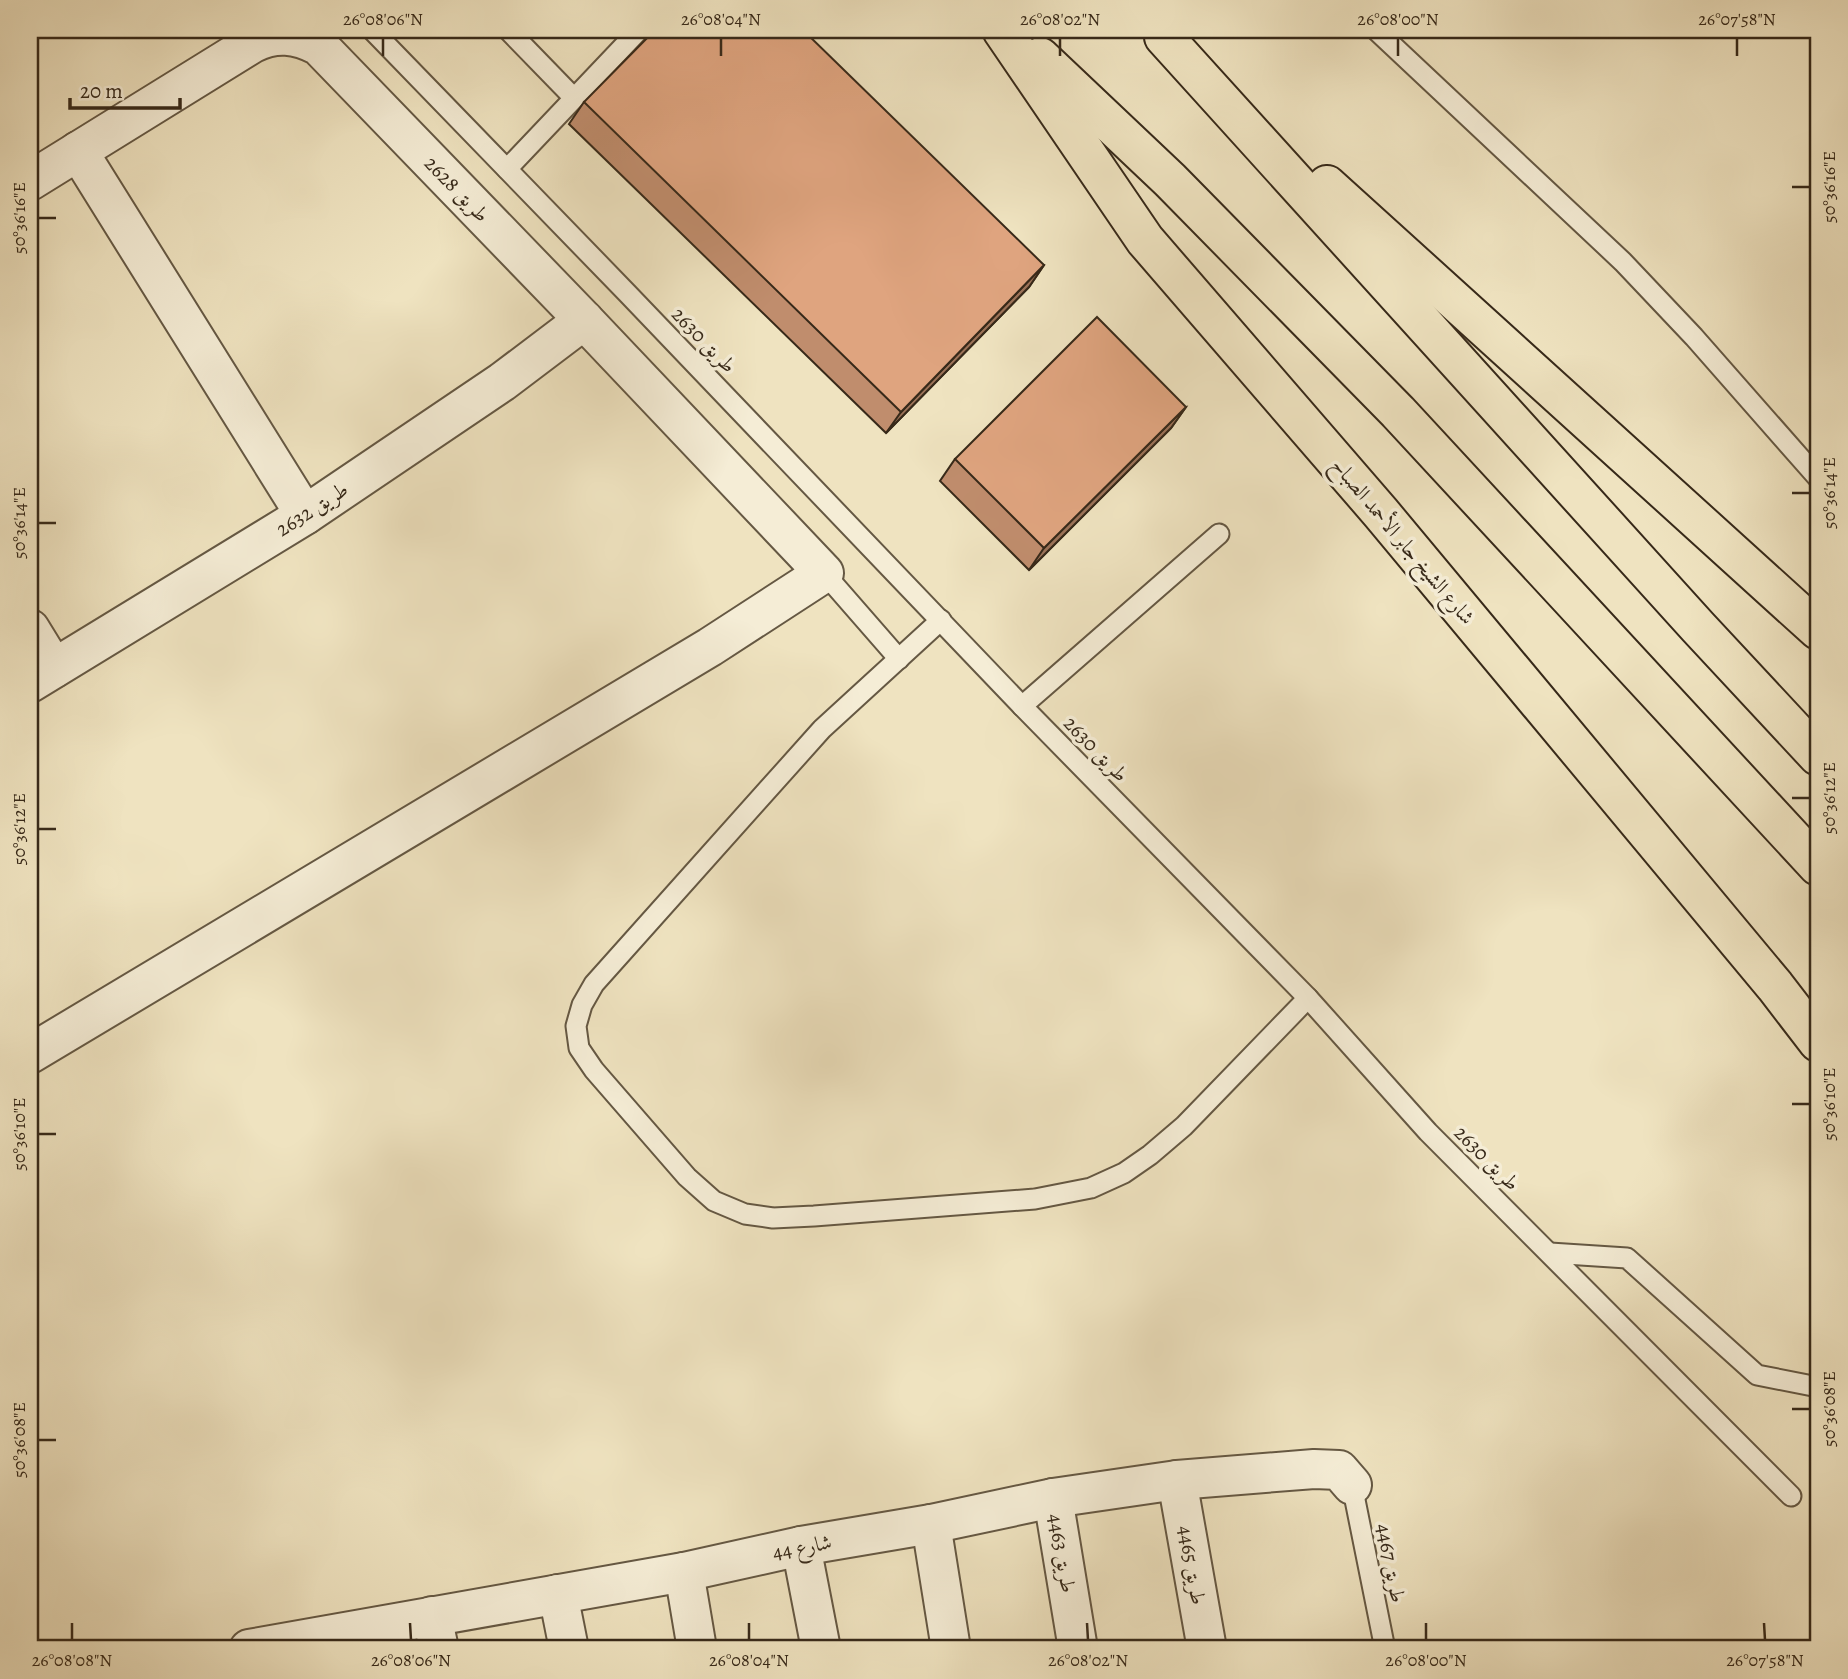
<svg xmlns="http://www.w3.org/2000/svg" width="1848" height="1679" viewBox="0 0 1848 1679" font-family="Alegreya,Amiri,serif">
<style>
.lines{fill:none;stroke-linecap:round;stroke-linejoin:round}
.lane-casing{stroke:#655843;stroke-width:23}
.street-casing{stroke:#655843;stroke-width:42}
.primary-casing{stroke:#372919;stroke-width:42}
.lane{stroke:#f5edd6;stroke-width:19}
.street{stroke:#f5edd6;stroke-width:38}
.primary{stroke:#efe3c0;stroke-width:38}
.wall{fill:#c08d6d;stroke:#372919;stroke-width:2}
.shaded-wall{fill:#9c7359;stroke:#372919;stroke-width:2}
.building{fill:#dfa47f;stroke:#372919;stroke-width:2}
.ticks{fill:none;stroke:#372919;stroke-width:2.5}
.labels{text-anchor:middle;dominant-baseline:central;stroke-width:7;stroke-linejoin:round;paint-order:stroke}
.street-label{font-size:21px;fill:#372919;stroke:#f5edd6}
.neatline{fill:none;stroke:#372919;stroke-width:2.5}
.ticks-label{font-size:18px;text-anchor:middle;fill:#372919}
</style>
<rect width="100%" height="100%" fill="#efe3c0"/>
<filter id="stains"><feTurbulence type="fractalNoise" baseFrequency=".00286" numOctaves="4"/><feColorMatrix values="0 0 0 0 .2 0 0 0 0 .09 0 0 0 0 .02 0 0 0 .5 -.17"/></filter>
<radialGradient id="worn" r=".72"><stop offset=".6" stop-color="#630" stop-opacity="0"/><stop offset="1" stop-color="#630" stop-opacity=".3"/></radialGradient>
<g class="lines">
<defs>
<g id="lane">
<path d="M372,30L627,293L1022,706L1308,998L1428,1132L1791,1496"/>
<path d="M508,30L574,98"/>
<path d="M1376,30L1623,262L1694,337L1818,478"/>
<path d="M507,169L639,30"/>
<path d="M824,573L899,659"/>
<path d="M941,620L822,729L594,984L582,1005L576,1026L579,1048L594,1070L687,1177L714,1201L745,1214L773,1218L814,1216L1035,1199L1091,1188L1124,1173L1150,1155L1184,1126L1308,998"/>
<path d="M1022,706L1219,534"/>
<path d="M1550,1253L1627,1258L1757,1375L1818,1387"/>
<path d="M1352,1485L1385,1649"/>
</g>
<g id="street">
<path d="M78,151L305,515"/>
<path d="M30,181L253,43C276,32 296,34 319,46L584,320L824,573L710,647L30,1054"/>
<path d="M30,629L54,668"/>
<path d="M30,683L305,515L502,382L584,320"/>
<path d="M1177,1480L1207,1649"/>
<path d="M1053,1498L1078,1649"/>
<path d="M931,1524L951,1649"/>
<path d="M801,1546L821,1649"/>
<path d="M684,1572L697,1649"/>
<path d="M558,1594L569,1649"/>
<path d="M432,1616L439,1649"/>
<path d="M249,1649L684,1572L801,1546L931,1524L1053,1498L1177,1480L1314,1469L1339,1470L1352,1485"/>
</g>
<g id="primary">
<path d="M1002,30L1145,240L1381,513L1775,986L1818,1042"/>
<path d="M1164,37L1698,627L1818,756"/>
<path d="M1040,57L1170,180L1398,412L1818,866"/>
<path d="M1327,185L1818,630"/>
</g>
</defs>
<!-- lane casing -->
<use href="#lane" class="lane-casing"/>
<!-- street casing -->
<use href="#street" class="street-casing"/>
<!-- primary casing -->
<use href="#primary" class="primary-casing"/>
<!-- lane -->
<use href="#lane" class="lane"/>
<!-- street -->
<use href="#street" class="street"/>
<!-- primary -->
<use href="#primary" class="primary"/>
</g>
<!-- wall -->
<g class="wall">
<path d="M584,102L1044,265L1029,287L886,433L569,124Z"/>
<path d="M1186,407L1171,428L1029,570L940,481L955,459Z"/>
</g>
<!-- shaded-wall -->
<g class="shaded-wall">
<path d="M1044,265L1029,287L886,433L901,412Z"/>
<path d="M1186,407L1171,428L1029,570L1044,548Z"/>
</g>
<!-- building -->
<g class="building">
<path d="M655,30H803L1044,265L901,412L584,102Z"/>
<path d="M1097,317L1186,407L1044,548L955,459Z"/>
</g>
<!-- ticks -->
<path class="ticks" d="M383,38V56M721,38V56M1060,38V56M1398,38V56M1737,38V56M1792,187H1810M38,218H56M1792,493H1810M38,523H56M1792,798H1810M38,829H56M1792,1104H1810M38,1134H56M1792,1409H1810M38,1440H56M72,1623V1640M410,1623L411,1640M749,1623V1640M1087,1623L1088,1640M1426,1623V1640M1764,1623L1765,1640"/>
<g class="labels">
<!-- street labels -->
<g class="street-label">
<text transform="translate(457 189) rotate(46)">طريق 2628</text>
<text transform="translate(704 340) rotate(46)">طريق 2630</text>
<text transform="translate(312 509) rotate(-33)">طريق 2632</text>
<text transform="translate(1403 541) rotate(50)">شارع الشيخ جابر الأحمد الصباح</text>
<text transform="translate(1096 749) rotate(46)">طريق 2630</text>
<text transform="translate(1487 1158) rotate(45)">طريق 2630</text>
<text transform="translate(802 1547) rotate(-11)">شارع 44</text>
<text transform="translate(1062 1553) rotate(80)">طريق 4463</text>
<text transform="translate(1391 1563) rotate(79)">طريق 4467</text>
<text transform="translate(1192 1565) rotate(80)">طريق 4465</text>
</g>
</g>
<!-- margin -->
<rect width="1848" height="1679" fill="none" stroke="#efe3c0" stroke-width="77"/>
<!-- scale -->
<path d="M70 98v10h110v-10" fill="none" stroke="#372919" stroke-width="3.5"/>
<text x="80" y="98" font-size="21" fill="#372919" stroke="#f5edd6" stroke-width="5" paint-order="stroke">20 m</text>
<rect x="38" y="38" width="1772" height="1602" class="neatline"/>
<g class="ticks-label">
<text x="383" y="25">26°08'06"N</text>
<text x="721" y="25">26°08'04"N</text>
<text x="1060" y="25">26°08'02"N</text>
<text x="1398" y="25">26°08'00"N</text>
<text x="1737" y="25">26°07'58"N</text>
<text transform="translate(1829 187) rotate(-90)" y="6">50°36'16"E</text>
<text transform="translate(19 218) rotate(-90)" y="6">50°36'16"E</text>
<text transform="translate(1829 493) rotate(-90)" y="6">50°36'14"E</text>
<text transform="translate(19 523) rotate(-90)" y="6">50°36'14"E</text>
<text transform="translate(1829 798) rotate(-90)" y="6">50°36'12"E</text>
<text transform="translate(19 829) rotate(-90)" y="6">50°36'12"E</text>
<text transform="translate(1829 1104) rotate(-90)" y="6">50°36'10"E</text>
<text transform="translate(19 1134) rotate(-90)" y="6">50°36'10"E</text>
<text transform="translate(1829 1409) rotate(-90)" y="6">50°36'08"E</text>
<text transform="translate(19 1440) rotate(-90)" y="6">50°36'08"E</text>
<text x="72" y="1666">26°08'08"N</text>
<text x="411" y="1666">26°08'06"N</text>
<text x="749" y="1666">26°08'04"N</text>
<text x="1088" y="1666">26°08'02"N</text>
<text x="1426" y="1666">26°08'00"N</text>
<text x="1765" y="1666">26°07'58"N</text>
</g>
<rect width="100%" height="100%" filter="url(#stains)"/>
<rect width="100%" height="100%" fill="url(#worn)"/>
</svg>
